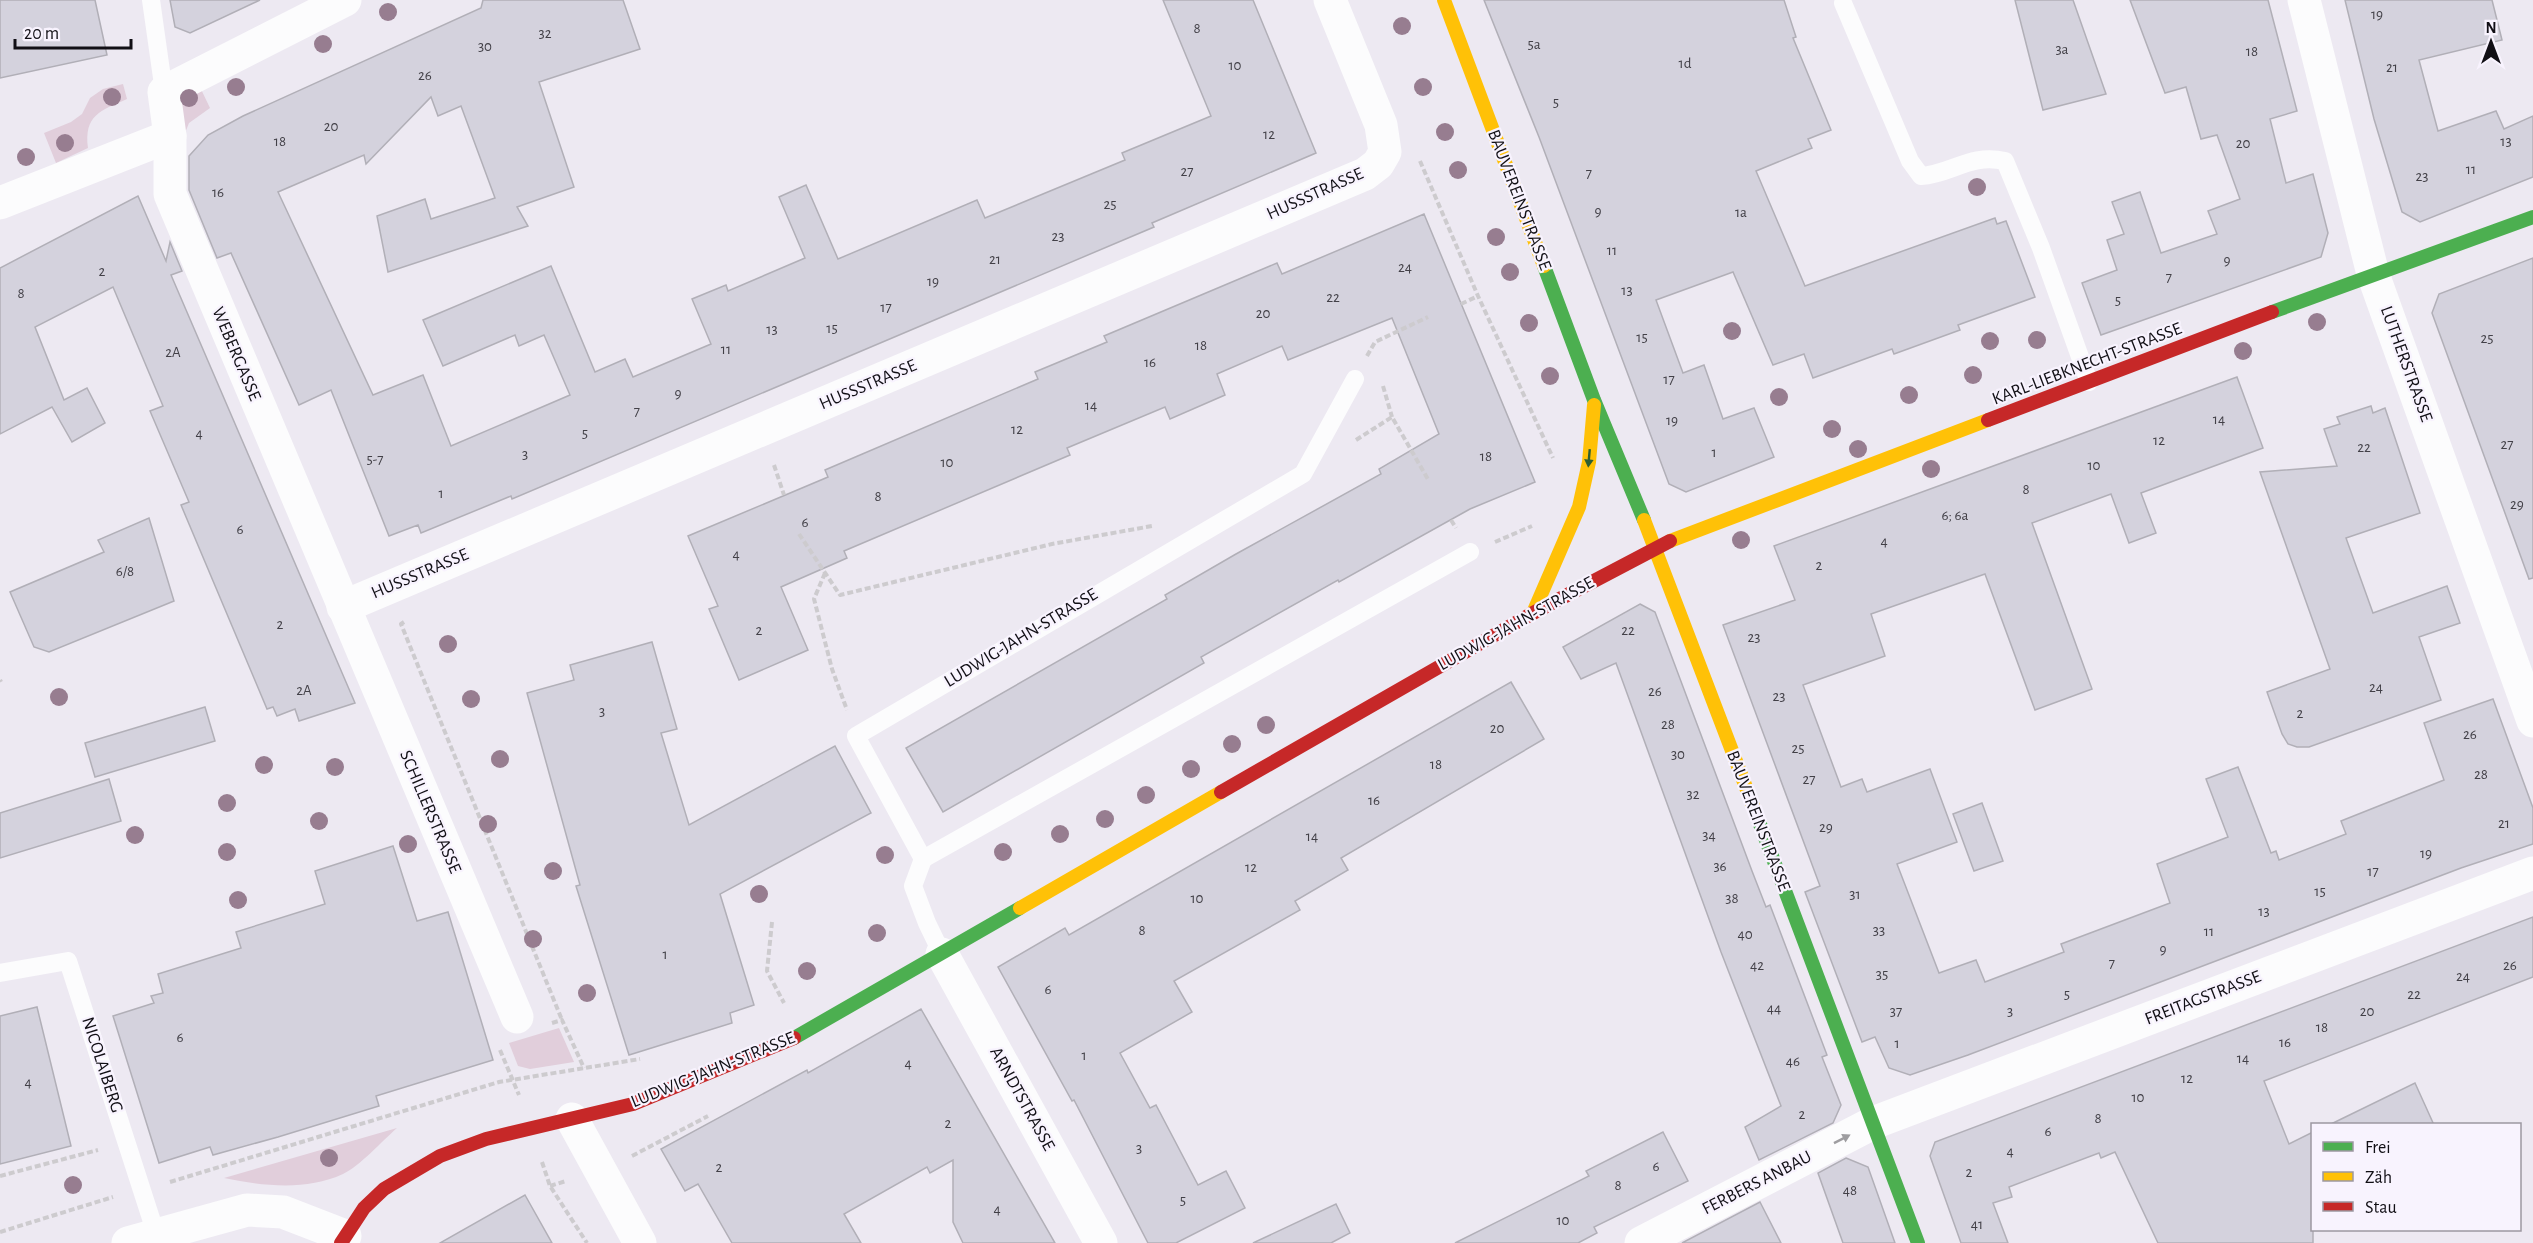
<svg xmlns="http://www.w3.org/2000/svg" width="2533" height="1243" viewBox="0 0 2533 1243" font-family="'Alegreya Sans',sans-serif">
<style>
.green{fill:#e1cedb}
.building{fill:#d4d2dd;stroke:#b1afb7;stroke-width:1.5}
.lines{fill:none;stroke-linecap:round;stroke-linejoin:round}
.path{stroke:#cdcbce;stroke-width:4;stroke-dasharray:6 3;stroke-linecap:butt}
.lane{stroke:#fcfcfd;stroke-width:18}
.street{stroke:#fcfcfd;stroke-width:33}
.fast{stroke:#4caf50;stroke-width:14}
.slow{stroke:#ffc107;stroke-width:14}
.jam{stroke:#c62828;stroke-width:14}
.tree{fill:#977d90}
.oneway{fill:#2e5f32}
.oneway2{fill:#9e9da0}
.labels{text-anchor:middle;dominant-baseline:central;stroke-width:4.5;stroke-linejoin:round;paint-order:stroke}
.number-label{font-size:15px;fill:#424047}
.street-label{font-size:18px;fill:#110f15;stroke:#f8f3fe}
</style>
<rect width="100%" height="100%" fill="#ede9f2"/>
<!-- green -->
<g class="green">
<path d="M198,83L210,108L189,123L179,148L166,99Z"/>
<path d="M123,84L127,99C100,111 84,115 88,148L56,163L44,133L71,122L82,114L90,98L103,89Z"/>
<path d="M559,1028L574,1062L530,1069L518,1066L509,1043Z"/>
<path d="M397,1128C382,1141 360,1166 343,1174C306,1191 263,1186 224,1178Z"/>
</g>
<!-- building -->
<g class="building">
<path d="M0,0H95L107,55L0,78Z"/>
<path d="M170,0H260L190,33L175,27Z"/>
<path d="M483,0H623L640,49L539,82L574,187L517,207L528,226L388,272L377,216L425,199L431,219L495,198L461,106L438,116L431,97L366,164L364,155L278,192L373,395L423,375L451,446L570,395L544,335L519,346L515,335L443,366L423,320L551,266L595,372L625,359L633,377L711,344L692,299L726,285L728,291L805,258L779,197L806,185L838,259L977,200L985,218L1125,160L1122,153L1211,116L1163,0H1253L1316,153L1152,223L1154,227L512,499L511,496L421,533L418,525L389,536L331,390L299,405L231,253L217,258L189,190V156L208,135L243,116L481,8Z"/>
<path d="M1484,0H1784L1796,37L1793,38L1831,130L1808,139L1812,148L1756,171L1805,286L1995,218L1997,224L2006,221L2035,297L1958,325L1960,330L1894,354L1892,349L1813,378L1804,354L1773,365L1733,272L1656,300L1683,373L1704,365L1723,419L1754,408L1774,457L1686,492L1669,484L1539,137Z"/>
<path d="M2015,0H2073L2106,94L2043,110Z"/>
<path d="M2130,0H2268L2297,111L2270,119L2286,183L2313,174L2328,233L2321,257L2101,335L2082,283L2117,270L2107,240L2124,234L2112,202L2140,192L2161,253L2217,234L2208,211L2240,199L2217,135L2201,139L2186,87L2165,93Z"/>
<path d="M2345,0H2492L2502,40L2419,60L2438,131L2496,111L2504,129L2533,116V177L2420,222L2402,212L2374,119Z"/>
<path d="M138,196L166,261L170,242L182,271L171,275L355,703L299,721L295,709L277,716L273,707L267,709L181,505L189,502L150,411L163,406L113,287L35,327L64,400L87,388L105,423L72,442L52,407L0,434V268Z"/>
<path d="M1424,214L1535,482L1470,509L1339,582L1338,580L1201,657L1204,663L943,812L906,748L1167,599L1165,595L1236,554L1381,474L1379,469L1439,434L1392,318L1288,360L1282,346L1217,374L1225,395L1170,419L1165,407L1067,448L1070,455L844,551L847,558L781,587L808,650L739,680L709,609L718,606L688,536L828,477L825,470L1038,379L1035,372L1107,342L1104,336L1277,263L1282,274Z"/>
<path d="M2533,258V578L2529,579L2432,313L2439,294Z"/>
<path d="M2237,377L2263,448L2141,493L2156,533L2129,543L2111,494L2032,523L2092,689L2035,710L1985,574L1871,614L1885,656L1803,685L1841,787L1862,779L1867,792L1930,769L1957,842L1897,864L1939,973L1976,960L1985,982L2064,952L2061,944L2170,903L2157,864L2228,837L2206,779L2238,767L2271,853L2276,851L2279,860L2346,834L2341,821L2444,780L2424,723L2493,699L2533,808V844L2461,868L1968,1055L1910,1075L1889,1068L1875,1037L1862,1042L1805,892L1820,886L1723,625L1795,600L1774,546Z"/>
<path d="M2371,406L2373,413L2385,408L2420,513L2346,538L2373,613L2447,586L2460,623L2419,637L2441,700L2309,747H2297L2288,744L2282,734L2267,692L2330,669L2260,472L2337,466L2324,429L2340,424L2337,417Z"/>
<path d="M149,518L174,601L49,652L34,647L10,592L104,552L98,540Z"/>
<path d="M1640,604L1655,612L1752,871L1766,907L1770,905L1827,1055L1822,1057L1841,1105L1833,1123L1759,1160L1745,1127L1781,1106L1721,952L1616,663L1581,679L1563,647Z"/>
<path d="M652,642L677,729L661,733L689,825L835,746L871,813L720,894L754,1005L730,1013L732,1023L629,1055L576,886L580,885L527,693L574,680L570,665Z"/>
<path d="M1511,682L1544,739L1341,858L1348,870L1295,901L1300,910L1174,981L1192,1012L1120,1053L1150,1108L1156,1105L1198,1185L1226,1171L1245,1208L1176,1243H1148L1074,1100L1072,1101L998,967L1065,928L1069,935Z"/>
<path d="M205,707L215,741L95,777L85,743Z"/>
<path d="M109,779L121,821L0,858V813Z"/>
<path d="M1982,803L2003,861L1974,871L1953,814Z"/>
<path d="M393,846L417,921L448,912L493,1060L376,1096L379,1106L278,1137L213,1155L210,1147L159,1163L113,1016L154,1003L151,996L163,993L158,974L241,948L236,932L325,904L315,871Z"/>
<path d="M2533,917V977L2264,1081L2289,1144L2313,1132V1243H2158L2115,1152L2101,1158L2099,1153L2009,1187L2012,1197L1993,1203L2008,1243H1961L1930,1156L1935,1142Z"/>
<path d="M37,1007L71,1146L0,1164V1016Z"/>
<path d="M921,1009L1055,1243H963L953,1222V1160L930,1173L927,1167L844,1214L861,1243H732L698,1184L685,1191L661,1149L807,1070L808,1073Z"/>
<path d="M2415,1083L2434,1125H2329Z"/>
<path d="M1663,1132L1688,1181L1594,1227L1597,1233L1578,1243H1455L1589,1176L1586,1171Z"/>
<path d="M1846,1158L1868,1167L1895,1243H1843L1818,1173Z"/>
<path d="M525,1195L552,1243H440Z"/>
<path d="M1760,1202L1781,1243H1682Z"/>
<path d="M1336,1204L1350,1233L1331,1243H1253Z"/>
</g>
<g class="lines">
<!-- path -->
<g class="path">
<path d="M1420,161L1478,296L1553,458"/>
<path d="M1461,304L1478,296"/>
<path d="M1367,356L1375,342L1428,317"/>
<path d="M1383,386L1392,417"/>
<path d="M1356,440L1392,417L1429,481"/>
<path d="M774,465L784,495"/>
<path d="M1451,520L1456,528"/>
<path d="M799,534L840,595L1052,544L1152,526"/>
<path d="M1495,542L1532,526"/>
<path d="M825,573L814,599L832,669L847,710"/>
<path d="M404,622L401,624L562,1020"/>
<path d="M0,680L1,682"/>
<path d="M772,922L767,971L784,1003"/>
<path d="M552,1023L562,1020L584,1068"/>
<path d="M500,1050L519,1095"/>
<path d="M632,1156L708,1116"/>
<path d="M542,1162L550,1186L587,1243"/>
<path d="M0,1176L98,1150"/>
<path d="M170,1182L499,1082L640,1059"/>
<path d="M550,1186L566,1181"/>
<path d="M0,1232L113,1197"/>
</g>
<!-- lane -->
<g class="lane">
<path d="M151,0L164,92"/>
<path d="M1843,3L1910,161L1921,176C1952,174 1970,153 2005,161L2041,248L2089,382"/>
<path d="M923,859L1470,552"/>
<path d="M942,954L927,923L913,886L923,859L856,736L1303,474L1355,379"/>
<path d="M0,973L68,961L156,1234"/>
</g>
<!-- street -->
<g class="street">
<path d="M345,0L164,92L170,136V194L517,1017"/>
<path d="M2304,0L2373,274L2533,721"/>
<path d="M0,203L170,136"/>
<path d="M343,607L1365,174L1378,164L1385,152L1381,125L1330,0"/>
<path d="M942,954L1101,1243"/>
<path d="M572,1119L640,1243"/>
<path d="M128,1243L247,1210L283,1212L345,1236"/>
<path d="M1641,1243L1873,1123L2533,873"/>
</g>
<!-- fast -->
<g class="fast">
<path d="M1544,266L1594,400L1644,520"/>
<path d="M2272,312L2533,217"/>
<path d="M1755,811L1918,1243"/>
<path d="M794,1038L1020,908"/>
</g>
<!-- slow -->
<g class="slow">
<path d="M1444,0L1544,266"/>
<path d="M1644,520L1755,811"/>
<path d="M1670,541L1988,420"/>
<path d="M1533,613L1579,507L1589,462L1594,405"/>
<path d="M1020,908L1221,792"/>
</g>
<!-- jam -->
<g class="jam">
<path d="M1988,420L2272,312"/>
<path d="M1221,792L1533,613L1670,541"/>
<path d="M341,1243L364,1208L384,1189L440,1156L486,1139L633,1104L794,1038"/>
</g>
</g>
<!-- trees -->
<g class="tree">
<circle cx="388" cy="12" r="9"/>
<circle cx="1402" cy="26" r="9"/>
<circle cx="323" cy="44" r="9"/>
<circle cx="236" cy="87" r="9"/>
<circle cx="1423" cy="87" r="9"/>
<circle cx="112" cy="97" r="9"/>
<circle cx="189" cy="98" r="9"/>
<circle cx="1445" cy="132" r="9"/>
<circle cx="65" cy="143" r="9"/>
<circle cx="26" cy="157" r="9"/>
<circle cx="1458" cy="170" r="9"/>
<circle cx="1977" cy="187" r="9"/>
<circle cx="1496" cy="237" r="9"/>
<circle cx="1510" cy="272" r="9"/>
<circle cx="2317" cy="322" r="9"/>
<circle cx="1529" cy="323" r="9"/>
<circle cx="1732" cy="331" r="9"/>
<circle cx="2037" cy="340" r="9"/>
<circle cx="1990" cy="341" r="9"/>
<circle cx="2243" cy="351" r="9"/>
<circle cx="1973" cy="375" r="9"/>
<circle cx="1550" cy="376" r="9"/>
<circle cx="1909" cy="395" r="9"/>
<circle cx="1779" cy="397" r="9"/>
<circle cx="1832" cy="429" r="9"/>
<circle cx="1858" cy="449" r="9"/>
<circle cx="1931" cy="469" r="9"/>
<circle cx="1741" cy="540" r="9"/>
<circle cx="448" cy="644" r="9"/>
<circle cx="59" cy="697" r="9"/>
<circle cx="471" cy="699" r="9"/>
<circle cx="1266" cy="725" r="9"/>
<circle cx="1232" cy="744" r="9"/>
<circle cx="500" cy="759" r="9"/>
<circle cx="264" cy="765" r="9"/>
<circle cx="335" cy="767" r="9"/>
<circle cx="1191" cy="769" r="9"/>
<circle cx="1146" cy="795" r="9"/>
<circle cx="227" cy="803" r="9"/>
<circle cx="1105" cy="819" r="9"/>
<circle cx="319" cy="821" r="9"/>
<circle cx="488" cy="824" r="9"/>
<circle cx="1060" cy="834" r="9"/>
<circle cx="135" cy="835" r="9"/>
<circle cx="408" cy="844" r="9"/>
<circle cx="227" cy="852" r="9"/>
<circle cx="1003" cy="852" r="9"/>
<circle cx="885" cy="855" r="9"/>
<circle cx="553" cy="871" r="9"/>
<circle cx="759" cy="894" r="9"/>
<circle cx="238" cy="900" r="9"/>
<circle cx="877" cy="933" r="9"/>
<circle cx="533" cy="939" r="9"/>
<circle cx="807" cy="971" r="9"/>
<circle cx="587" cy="993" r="9"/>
<circle cx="329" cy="1158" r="9"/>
<circle cx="73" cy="1185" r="9"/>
</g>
<!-- one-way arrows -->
<defs><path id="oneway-solid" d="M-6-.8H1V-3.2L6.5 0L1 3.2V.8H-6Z" transform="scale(1.5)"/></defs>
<use class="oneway" href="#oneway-solid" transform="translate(1589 458) rotate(95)"/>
<use class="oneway2" href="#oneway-solid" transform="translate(1842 1139) rotate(-27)"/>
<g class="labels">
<!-- number labels -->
<g class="number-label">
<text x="2377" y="14">19</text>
<text x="1197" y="28">8</text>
<text x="545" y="33">32</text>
<text x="1534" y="44">5a</text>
<text x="485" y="46">30</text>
<text x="2062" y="49">3a</text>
<text x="2252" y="51">18</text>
<text x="1685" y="63">1d</text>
<text x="1235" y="65">10</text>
<text x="2392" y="67">21</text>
<text x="425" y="75">26</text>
<text x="1556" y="102">5</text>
<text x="331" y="126">20</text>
<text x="1269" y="134">12</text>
<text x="280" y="141">18</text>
<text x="2506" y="141">13</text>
<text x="2243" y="143">20</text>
<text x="2471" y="169">11</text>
<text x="1187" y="171">27</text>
<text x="1589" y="173">7</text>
<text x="2422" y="176">23</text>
<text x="218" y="192">16</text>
<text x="1110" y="204">25</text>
<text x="1598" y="211">9</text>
<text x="1741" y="212">1a</text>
<text x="1058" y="236">23</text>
<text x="1612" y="250">11</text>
<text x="995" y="259">21</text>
<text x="2227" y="260">9</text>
<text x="1405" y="267">24</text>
<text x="102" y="271">2</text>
<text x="2169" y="277">7</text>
<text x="933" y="281">19</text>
<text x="1627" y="290">13</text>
<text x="21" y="293">8</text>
<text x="1333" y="297">22</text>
<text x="2118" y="300">5</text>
<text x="886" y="307">17</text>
<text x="1263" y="313">20</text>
<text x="832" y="328">15</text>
<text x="772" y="329">13</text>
<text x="1642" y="337">15</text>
<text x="2487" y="338">25</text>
<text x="1201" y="345">18</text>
<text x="726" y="349">11</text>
<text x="173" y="352">2A</text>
<text x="1150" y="362">16</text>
<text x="1669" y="379">17</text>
<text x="678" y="393">9</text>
<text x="1091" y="405">14</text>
<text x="637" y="411">7</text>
<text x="2219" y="419">14</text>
<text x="1672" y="420">19</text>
<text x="1017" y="429">12</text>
<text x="199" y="433">4</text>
<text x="585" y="433">5</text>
<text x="2159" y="440">12</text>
<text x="2507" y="444">27</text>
<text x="2364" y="447">22</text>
<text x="1714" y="452">1</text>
<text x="525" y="454">3</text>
<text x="1486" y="456">18</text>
<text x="375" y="459">5-7</text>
<text x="947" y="462">10</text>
<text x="2094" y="465">10</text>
<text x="2026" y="489">8</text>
<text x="441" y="493">1</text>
<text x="878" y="496">8</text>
<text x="2517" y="504">29</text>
<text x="1955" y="515">6; 6a</text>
<text x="805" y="522">6</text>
<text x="240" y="529">6</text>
<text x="1884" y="541">4</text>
<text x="736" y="554">4</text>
<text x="1819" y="565">2</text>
<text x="125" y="571">6/8</text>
<text x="280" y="624">2</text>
<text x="759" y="630">2</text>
<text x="1628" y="630">22</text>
<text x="1754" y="637">23</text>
<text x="2376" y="687">24</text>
<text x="304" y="690">2A</text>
<text x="1655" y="691">26</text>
<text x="1779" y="696">23</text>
<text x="602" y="711">3</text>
<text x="2300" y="713">2</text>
<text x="1668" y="724">28</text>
<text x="1497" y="728">20</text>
<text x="2470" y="734">26</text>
<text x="1798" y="748">25</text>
<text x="1678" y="754">30</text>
<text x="1436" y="764">18</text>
<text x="2481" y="774">28</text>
<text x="1809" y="779">27</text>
<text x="1693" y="794">32</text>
<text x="1374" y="800">16</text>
<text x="2504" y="823">21</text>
<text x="1826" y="827">29</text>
<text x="1709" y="835">34</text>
<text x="1312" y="836">14</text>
<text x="2426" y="853">19</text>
<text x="1720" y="866">36</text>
<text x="1251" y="867">12</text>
<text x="2373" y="871">17</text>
<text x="2320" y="891">15</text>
<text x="1855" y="894">31</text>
<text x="1197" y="898">10</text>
<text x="1732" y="898">38</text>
<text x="2264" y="911">13</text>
<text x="1142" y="930">8</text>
<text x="1879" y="930">33</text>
<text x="2209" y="931">11</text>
<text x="1745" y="934">40</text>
<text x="2163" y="949">9</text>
<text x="665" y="954">1</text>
<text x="2112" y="963">7</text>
<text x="1757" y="965">42</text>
<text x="2510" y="965">26</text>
<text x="1882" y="974">35</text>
<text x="2463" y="976">24</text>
<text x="1048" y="989">6</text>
<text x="2067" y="994">5</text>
<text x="2414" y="994">22</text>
<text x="1774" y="1008">44</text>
<text x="1896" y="1011">37</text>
<text x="2010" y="1011">3</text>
<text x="2367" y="1011">20</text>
<text x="2322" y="1027">18</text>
<text x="180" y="1037">6</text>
<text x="2285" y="1042">16</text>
<text x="1897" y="1043">1</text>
<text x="1084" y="1055">1</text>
<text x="2243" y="1058">14</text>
<text x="1793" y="1061">46</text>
<text x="908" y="1063">4</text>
<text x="2187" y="1078">12</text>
<text x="28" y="1082">4</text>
<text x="2138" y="1097">10</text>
<text x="1802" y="1114">2</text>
<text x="2098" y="1118">8</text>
<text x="948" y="1123">2</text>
<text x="2048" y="1131">6</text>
<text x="1139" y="1148">3</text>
<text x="2010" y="1151">4</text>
<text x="1656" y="1166">6</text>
<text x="719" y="1167">2</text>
<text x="1969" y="1172">2</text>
<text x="1618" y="1185">8</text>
<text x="1850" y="1190">48</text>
<text x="1183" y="1200">5</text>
<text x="997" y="1209">4</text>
<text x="1563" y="1220">10</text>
<text x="1977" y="1224">41</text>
</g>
<!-- street labels -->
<g class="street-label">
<text transform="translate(1315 194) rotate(-24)">HUSSSTRASSE</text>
<text transform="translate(1519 200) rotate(69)">BAUVEREINSTRASSE</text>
<text transform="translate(236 354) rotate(67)">WEBERGASSE</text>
<text transform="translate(2087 364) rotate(-21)">KARL-LIEBKNECHT-STRASSE</text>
<text transform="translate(2406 364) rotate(70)">LUTHERSTRASSE</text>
<text transform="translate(868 385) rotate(-23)">HUSSSTRASSE</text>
<text transform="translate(420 574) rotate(-23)">HUSSSTRASSE</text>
<text transform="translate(1516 624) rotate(-29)">LUDWIG-JAHN-STRASSE</text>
<text transform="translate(1021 638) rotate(-31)">LUDWIG-JAHN-STRASSE</text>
<text transform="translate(430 812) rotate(67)">SCHILLERSTRASSE</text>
<text transform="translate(1758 821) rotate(69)">BAUVEREINSTRASSE</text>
<text transform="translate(2203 998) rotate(-21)">FREITAGSTRASSE</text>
<text transform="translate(102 1065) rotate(72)">NICOLAIBERG</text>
<text transform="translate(713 1070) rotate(-22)">LUDWIG-JAHN-STRASSE</text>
<text transform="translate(1022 1099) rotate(61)">ARNDTSTRASSE</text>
<text transform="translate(1757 1183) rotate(-27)">FERBERS ANBAU</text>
</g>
</g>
<!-- legend -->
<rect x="2311" y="1123" width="210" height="108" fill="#f8f3fe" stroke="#9c98a1" stroke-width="1.5"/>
<rect x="2323" y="1142" width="30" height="9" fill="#4caf50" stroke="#9c98a1" stroke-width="1.5"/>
<text x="2365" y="1153" font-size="18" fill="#110f15">Frei</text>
<rect x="2323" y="1172" width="30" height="9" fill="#ffc107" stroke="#9c98a1" stroke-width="1.5"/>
<text x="2365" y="1183" font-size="18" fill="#110f15">Zäh</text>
<rect x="2323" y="1202" width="30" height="9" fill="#c62828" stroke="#9c98a1" stroke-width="1.5"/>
<text x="2365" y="1213" font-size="18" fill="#110f15">Stau</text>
<!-- north arrow -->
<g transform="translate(2491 42)" stroke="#f8f3fe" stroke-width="4.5" paint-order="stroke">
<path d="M0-4.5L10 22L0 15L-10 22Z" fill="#110f15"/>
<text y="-9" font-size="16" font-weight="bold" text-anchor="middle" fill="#110f15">N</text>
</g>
<!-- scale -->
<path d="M15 39v9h116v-9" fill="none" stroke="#110f15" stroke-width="3"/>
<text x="24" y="39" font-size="18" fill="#110f15" stroke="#f8f3fe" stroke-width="4.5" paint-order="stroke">20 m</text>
</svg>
